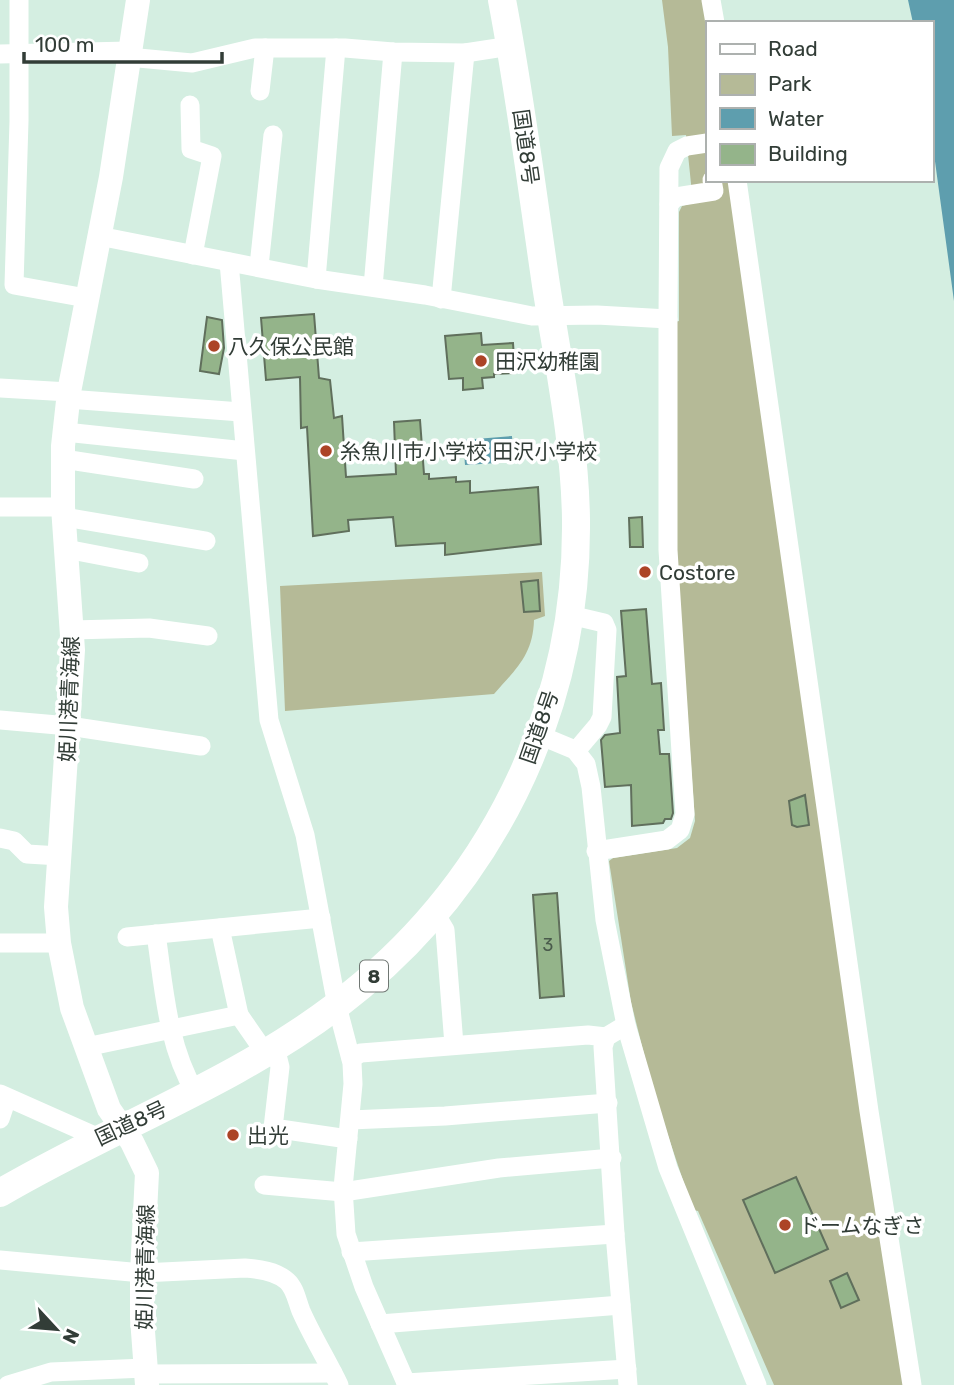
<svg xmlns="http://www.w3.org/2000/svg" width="954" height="1385" viewBox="0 0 954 1385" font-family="Rubik,'Noto Sans JP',sans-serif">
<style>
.green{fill:#b5ba97}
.water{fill:#5e9eae}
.building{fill:#94b48a;stroke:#606f5c;stroke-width:2}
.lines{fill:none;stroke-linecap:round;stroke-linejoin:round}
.minor{stroke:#fff;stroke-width:19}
.major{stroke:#fff;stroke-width:24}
.highway{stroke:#fff;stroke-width:28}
.poi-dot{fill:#ac4426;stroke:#fff;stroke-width:2.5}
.labels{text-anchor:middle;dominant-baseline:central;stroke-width:7;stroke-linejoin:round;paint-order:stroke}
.number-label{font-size:18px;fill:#4a5b4c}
.shield{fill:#fff;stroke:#707773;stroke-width:2}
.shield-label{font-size:19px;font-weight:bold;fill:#323d37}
.street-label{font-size:21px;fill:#323d37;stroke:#fff}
.poi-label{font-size:21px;fill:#323d37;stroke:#fff;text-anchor:start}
</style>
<rect width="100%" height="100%" fill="#d4eee1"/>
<!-- green -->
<g class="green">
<path d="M662,0H707V180H732L909,1385H774L698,1211L693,1210L654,1094L631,1002L609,861L613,858L677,848L690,838L695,821L684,666L677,616L675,322L679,321V212L682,206L693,203L686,135L672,136L668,47Z"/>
<path d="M542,572L545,616L534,620C533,655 516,669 494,694L285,711L280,586Z"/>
</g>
<!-- water -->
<g class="water">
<path d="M908,0H954V301L931,132V23H913Z"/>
<path d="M512,436L514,462L465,465L463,440Z"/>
</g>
<!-- building -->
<g class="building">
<path d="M314,314L319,378L330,380L334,418L342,416L346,477L396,474L394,422L420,420L424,474H429V479L456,477V482L470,481V493L538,487L541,544L445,555V543L396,546L393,517L348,520L349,531L313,536L307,427L301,428L300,377L266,380L261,318Z"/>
<path d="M207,317L222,320L224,348L219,374L200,371Z"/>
<path d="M481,333L482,345L513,343L515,373L494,374V377L482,378L483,388L463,390V378L449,379L445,336Z"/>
<path d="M642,517L643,547H630L629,518Z"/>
<path d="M538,580L540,611L524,612L521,582Z"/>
<path d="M646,609L652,684L661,683L664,730H658L660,754H669L673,813L671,819H665L663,823L632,826L631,785L605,787L601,740L605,735L620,733L617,677L626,676L621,611Z"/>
<path d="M805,795L809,825L797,827L792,825L789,801Z"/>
<path d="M557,893L564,996L540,998L533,895Z"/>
<path d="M796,1177L828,1249L775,1273L743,1200Z"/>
<path d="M847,1273L859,1300L841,1308L830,1281Z"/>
</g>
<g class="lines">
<!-- minor -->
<g class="minor">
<path d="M19,0V121L14,285L86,298"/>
<path d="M711,0L715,23"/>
<path d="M0,54L129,51"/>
<path d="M128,57L192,63L255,48H345L393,52L465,53L511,46"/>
<path d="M260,91L265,48"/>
<path d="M190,105L191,149L212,156L193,255"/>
<path d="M737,180L869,1111L912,1385"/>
<path d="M669,204L676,197L714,191L712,180"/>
<path d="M99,236L316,279L425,295L532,316L597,315L668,319L669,168L677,151L687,146L707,143"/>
<path d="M229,262L269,720L305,835L337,1006L352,1063L353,1084L343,1188L346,1234L364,1287L407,1385"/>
<path d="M259,266L273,135"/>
<path d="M316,279L336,48"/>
<path d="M373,287L393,52"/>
<path d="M441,299L465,53"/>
<path d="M0,388L69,392"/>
<path d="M68,399L241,412"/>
<path d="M65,432L245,451"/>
<path d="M63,459L194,479"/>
<path d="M0,507H63"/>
<path d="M64,517L206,541"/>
<path d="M66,549L139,563"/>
<path d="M570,615L604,623L607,630L602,717L598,725L576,751"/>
<path d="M72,630L149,628L208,636"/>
<path d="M0,720L69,726L201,746"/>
<path d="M539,735L575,750L586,764L591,787L605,920L626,1025L668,1168L757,1385"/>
<path d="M0,838L14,841L27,854L60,856"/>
<path d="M596,851L667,840L680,830L685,814L668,550V319"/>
<path d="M436,915L445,930L454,1045"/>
<path d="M220,928L239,1015L266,1054"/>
<path d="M156,934C164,987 167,1045 195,1092"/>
<path d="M127,937L321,918"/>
<path d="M0,943H59"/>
<path d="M626,1025L606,1037L603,1047L615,1234L628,1385"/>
<path d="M86,1047L239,1015"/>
<path d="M275,1047L280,1067L273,1128L348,1139"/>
<path d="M351,1058L361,1053L588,1035L606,1037"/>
<path d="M0,1094L99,1138"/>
<path d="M0,1119L7,1098"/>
<path d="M350,1120L445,1116L608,1103"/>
<path d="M264,1185L343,1192L499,1168L612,1158"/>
<path d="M351,1252L615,1234"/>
<path d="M0,1260L142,1273L245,1268C259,1269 276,1271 287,1281C295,1288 297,1301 301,1311C312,1336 327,1360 339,1385"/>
<path d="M380,1324L621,1305"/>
<path d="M146,1374L333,1373"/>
<path d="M406,1383L627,1369"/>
<path d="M8,1385L51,1372L145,1368"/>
</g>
<!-- major -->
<path class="major" d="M138,0L111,177L69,392L63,446V507L73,650L56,907L59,943L72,1008L109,1109L132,1142L147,1173L142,1273V1318L147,1385"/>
<!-- highway -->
<path class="highway" d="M0,1193C110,1128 233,1084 336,1006C489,891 578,713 576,520C575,441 558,363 546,285C532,190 520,94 502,0"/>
</g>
<!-- markers -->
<g class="poi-dot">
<circle cx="214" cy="346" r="7"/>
<circle cx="481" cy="361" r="7"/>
<circle cx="326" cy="451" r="7"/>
<circle cx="645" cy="572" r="7"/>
<circle cx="233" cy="1135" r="7"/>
<circle cx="785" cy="1225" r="7"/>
</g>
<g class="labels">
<!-- number labels -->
<g class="number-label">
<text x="548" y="945">3</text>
</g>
<!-- shield labels -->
<rect class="shield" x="360" y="960.5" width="28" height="31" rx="5"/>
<g class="shield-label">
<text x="374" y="976">8</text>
</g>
<!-- street labels -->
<g class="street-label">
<text transform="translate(526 147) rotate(82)">国道8号</text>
<text transform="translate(69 699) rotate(-88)">姫川港青海線</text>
<text transform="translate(539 727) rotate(-71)">国道8号</text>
<text transform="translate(131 1123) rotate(-25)">国道8号</text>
<text transform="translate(145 1267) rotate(-89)">姫川港青海線</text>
</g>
<!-- poi labels -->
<g class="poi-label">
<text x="228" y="346">八久保公民館</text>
<text x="495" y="361">田沢幼稚園</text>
<text x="340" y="451">糸魚川市小学校 田沢小学校</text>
<text x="659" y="572">Costore</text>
<text x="247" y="1135">出光</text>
<text x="799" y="1225">ドームなぎさ</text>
</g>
</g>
<!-- legend -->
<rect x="706" y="21" width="228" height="161" fill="#ffffff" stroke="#adb1af" stroke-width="2"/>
<rect x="720" y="44" width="35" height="10" fill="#ffffff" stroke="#adb1af" stroke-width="2"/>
<text x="768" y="56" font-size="21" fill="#323d37">Road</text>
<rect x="720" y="74" width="35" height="21" fill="#b5ba97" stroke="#adb1af" stroke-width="2"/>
<text x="768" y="91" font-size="21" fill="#323d37">Park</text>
<rect x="720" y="108" width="35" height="21" fill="#5e9eae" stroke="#adb1af" stroke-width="2"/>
<text x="768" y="126" font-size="21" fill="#323d37">Water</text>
<rect x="720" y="144" width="35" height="21" fill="#94b48a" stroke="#adb1af" stroke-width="2"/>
<text x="768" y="161" font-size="21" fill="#323d37">Building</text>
<!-- north arrow -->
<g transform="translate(56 1329) rotate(116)" stroke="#ffffff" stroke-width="5" paint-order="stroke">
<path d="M0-5L12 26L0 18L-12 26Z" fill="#323d37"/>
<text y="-10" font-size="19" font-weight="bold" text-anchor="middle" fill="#323d37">N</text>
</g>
<!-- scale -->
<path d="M24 52v10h198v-10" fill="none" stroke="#323d37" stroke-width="3.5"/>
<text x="35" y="52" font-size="21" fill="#323d37" stroke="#ffffff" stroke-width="5" paint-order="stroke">100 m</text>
</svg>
